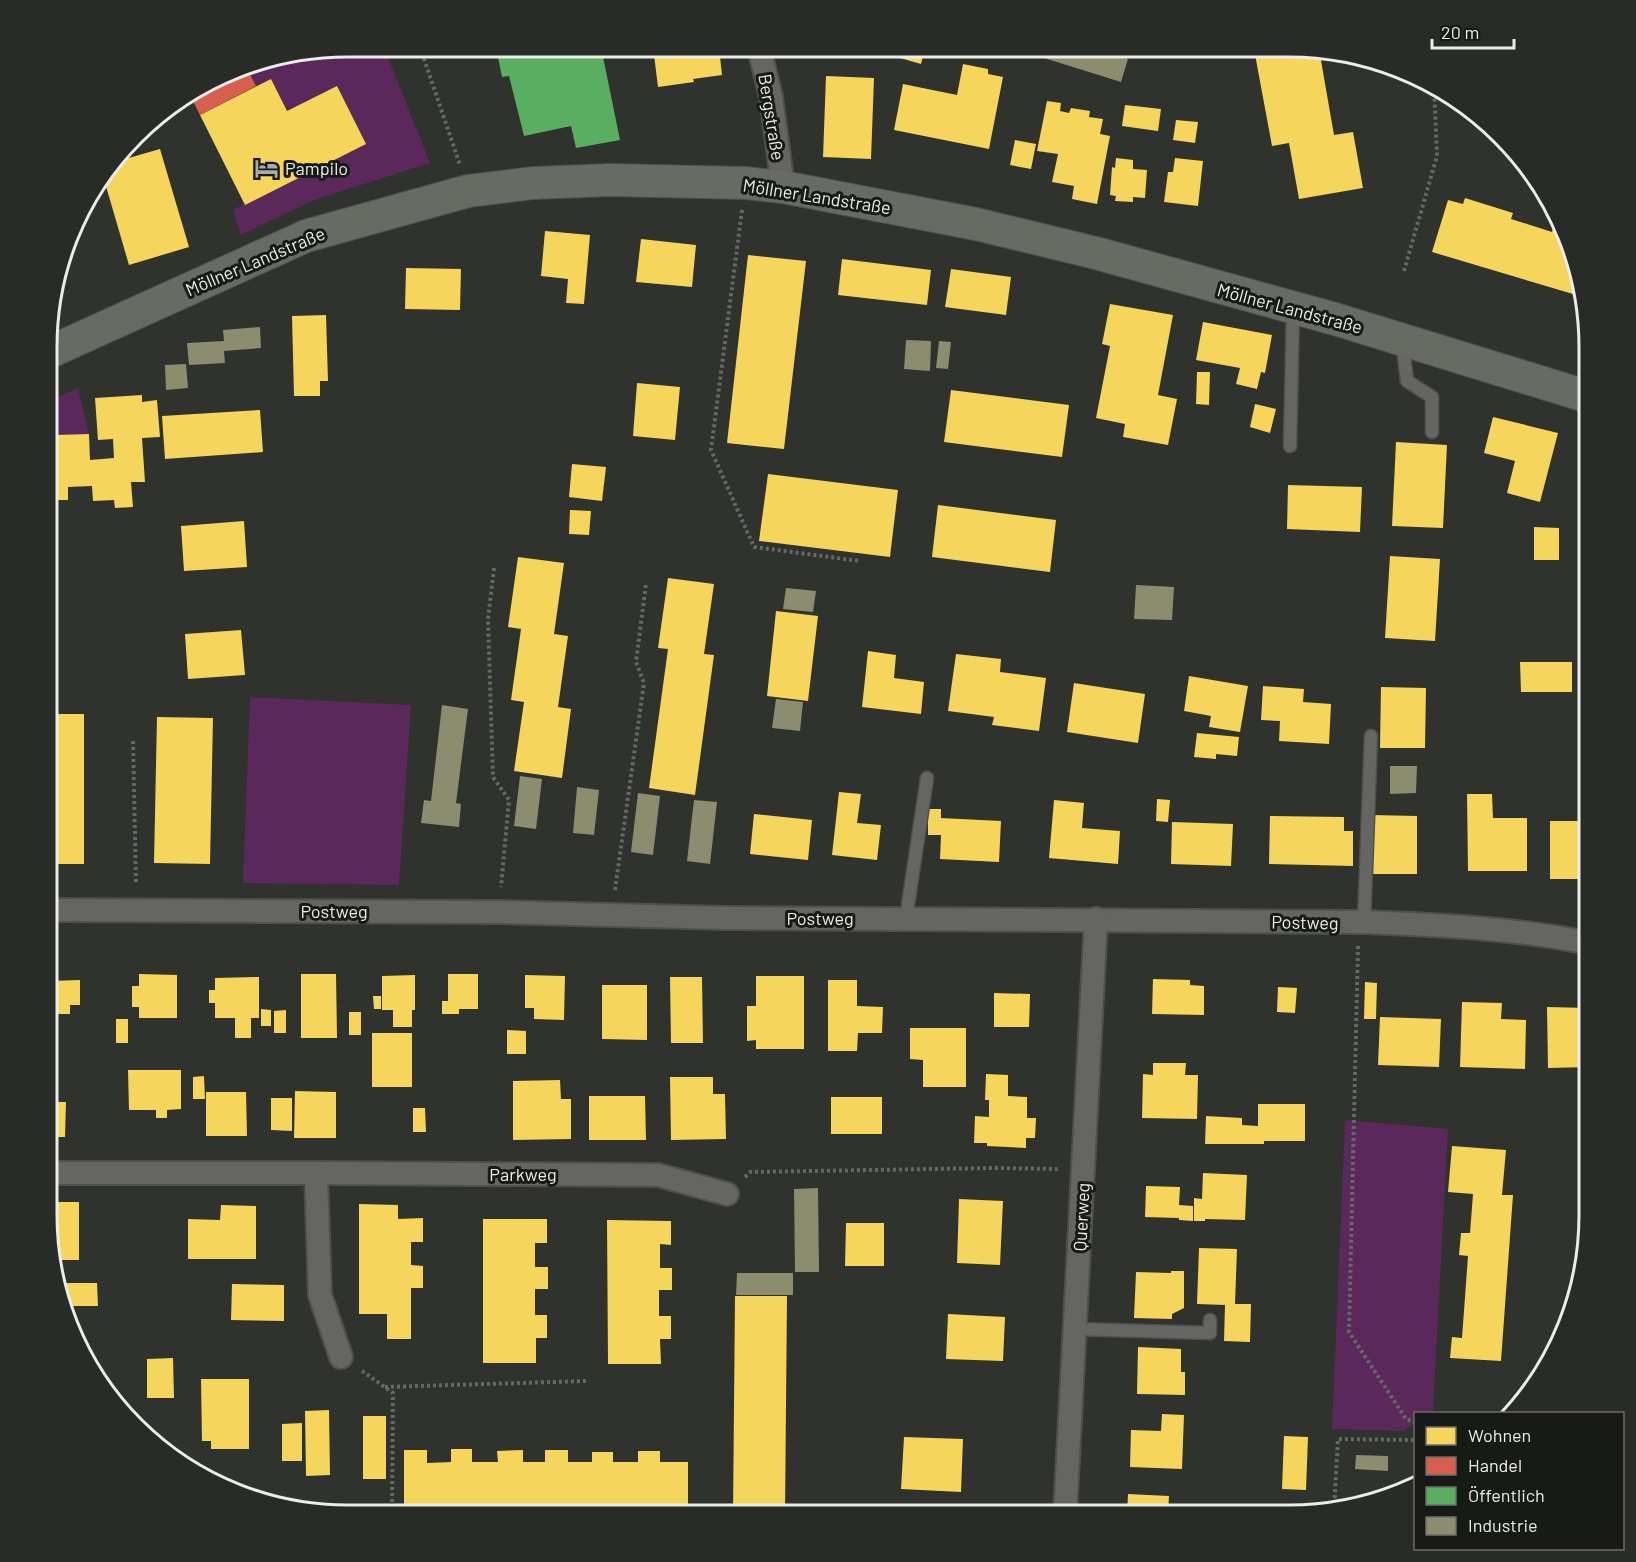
<svg xmlns="http://www.w3.org/2000/svg" width="1636" height="1562" viewBox="0 0 1636 1562" font-family="Barlow,sans-serif">
<style>
.green{fill:#5a285b}
.homes{fill:#f6d55c}
.shops{fill:#d6604d}
.public{fill:#5aae61}
.industry{fill:#8c8c6e}
.lines{fill:none;stroke-linecap:round;stroke-linejoin:round}
.service-casing{stroke:#4e504c;stroke-width:15}
.minor-casing{stroke:#4e504c;stroke-width:26}
.secondary-casing{stroke:#4e504c;stroke-width:34}
.path{stroke:#656864;stroke-width:4;stroke-dasharray:3 3;stroke-linecap:butt}
.service{stroke:#656663;stroke-width:12}
.minor{stroke:#656663;stroke-width:22}
.secondary{stroke:#676b63;stroke-width:32}
.labels{text-anchor:middle;dominant-baseline:central;stroke-width:6;stroke-linejoin:round;paint-order:stroke}
.street-label{font-size:18px;fill:#ebede9;stroke:#181a17}
.poi-label{font-size:18px;fill:#ebede9;stroke:#181a17;text-anchor:start}
.rim{fill:none;stroke:#ebede9;stroke-width:3}
</style>
<rect width="100%" height="100%" fill="#2f322d"/>
<!-- green -->
<g class="green">
<path d="M347,47H384L430,163L314,200L241,235L233,210L366,144L337,86L287,111L271,79L256,86L245,65L250,63Z"/>
<path d="M78,388L89,434L56,435V449H51L52,400Z"/>
<path d="M250,697L411,705L399,885L243,883Z"/>
<path d="M1345,1120L1448,1129L1433,1411L1429,1413L1416,1414L1415,1423L1404,1431L1332,1429Z"/>
</g>
<!-- homes -->
<g class="homes">
<path d="M653,47H719L722,75L693,79L694,82L658,87Z"/>
<path d="M903,48H925L921,64L900,58Z"/>
<path d="M1254,49H1319L1334,135L1353,132L1363,188L1299,199L1289,143L1272,146Z"/>
<path d="M963,64L988,69V74L1003,77L989,149L894,130L903,84L957,95Z"/>
<path d="M826,76L874,78L871,159L823,157Z"/>
<path d="M271,79L287,111L337,86L366,144L245,205L200,115Z"/>
<path d="M1047,101L1061,103L1060,111L1069,113L1071,108L1090,111L1089,117L1103,119L1100,134L1110,136L1097,204L1072,199L1074,186L1052,182L1058,154L1037,151Z"/>
<path d="M1125,105L1161,109L1158,131L1122,126Z"/>
<path d="M1176,120L1198,122L1195,143L1173,140Z"/>
<path d="M1015,140L1036,144L1031,169L1010,165Z"/>
<path d="M160,149L189,247L129,265L103,176L115,162Z"/>
<path d="M1116,158L1133,160V169L1147,170L1145,198L1133,197V202L1115,201L1116,196L1110,195L1112,167L1115,168Z"/>
<path d="M1175,158L1203,161L1198,206L1164,202L1168,172H1173Z"/>
<path d="M1465,198L1513,213L1511,219L1552,232L1554,225L1562,228L1573,250L1583,297L1432,252L1448,200L1463,204Z"/>
<path d="M545,231L590,235L584,304L566,303L568,279L541,276Z"/>
<path d="M641,239L696,245L692,287L636,282Z"/>
<path d="M748,255L806,261L784,449L727,443Z"/>
<path d="M842,259L931,270L927,305L838,295Z"/>
<path d="M406,268L461,269L460,310L405,309Z"/>
<path d="M951,269L1011,277L1006,315L945,307Z"/>
<path d="M1110,304L1173,315L1158,395L1177,399L1168,445L1123,437L1125,424L1096,418L1110,346L1102,344Z"/>
<path d="M326,315L328,381H320V396H294L292,316Z"/>
<path d="M1203,322L1272,335L1265,373L1261,372L1257,389L1236,384L1240,368L1196,360Z"/>
<path d="M1197,372H1210L1209,405L1196,404Z"/>
<path d="M637,383L680,387L675,440L633,436Z"/>
<path d="M951,390L1069,405L1062,457L944,442Z"/>
<path d="M142,395V402L157,400L160,437L142,438L145,482H131L133,507L115,508L114,500L93,501L92,486L68,487V500H51V449H56L55,435L89,434L90,460L114,458L113,439L98,440L95,398Z"/>
<path d="M1255,404L1276,409L1270,433L1250,427Z"/>
<path d="M260,410L263,452L165,459L162,416Z"/>
<path d="M1493,417L1558,433L1540,502L1507,493L1515,461L1484,453Z"/>
<path d="M1396,442L1447,445L1443,528L1392,526Z"/>
<path d="M572,464L606,467L602,501L569,497Z"/>
<path d="M1581,466H1589V529H1582Z"/>
<path d="M768,474L898,490L890,557L759,541Z"/>
<path d="M1288,485L1362,487L1360,532L1287,529Z"/>
<path d="M938,505L1056,520L1050,572L932,557Z"/>
<path d="M570,510L591,511L589,535L569,534Z"/>
<path d="M244,521L247,567L184,571L181,526Z"/>
<path d="M1534,527L1559,528V560H1534Z"/>
<path d="M1390,556L1440,559L1435,641L1385,638Z"/>
<path d="M518,557L564,563L554,634L568,636L558,707L571,709L562,778L514,771L524,702L511,700L521,629L508,627Z"/>
<path d="M668,578L714,584L704,654L714,655L695,795L649,788L668,649L658,648Z"/>
<path d="M776,611L818,616L808,701L767,696Z"/>
<path d="M241,630L245,675L188,679L185,634Z"/>
<path d="M868,651L896,655L894,678L924,682L921,714L862,707Z"/>
<path d="M956,654L1001,659L1000,672L1046,678L1039,731L992,725L994,717L948,711Z"/>
<path d="M1520,662H1572V692H1521Z"/>
<path d="M1189,676L1248,686L1240,732L1209,727L1211,716L1184,711Z"/>
<path d="M1074,683L1145,694L1138,743L1067,732Z"/>
<path d="M1263,686L1304,689L1303,702L1331,704L1329,744L1279,741L1280,721L1261,720Z"/>
<path d="M1381,687L1426,688L1425,748H1380Z"/>
<path d="M50,714H84V864H49Z"/>
<path d="M157,717L213,718L210,864L154,863Z"/>
<path d="M1197,733L1239,737L1237,756L1216,754V759L1194,757Z"/>
<path d="M839,792L861,794L857,823L881,825L877,860L832,855Z"/>
<path d="M1467,794H1492L1493,818H1527V871H1468Z"/>
<path d="M1157,799L1170,800L1168,822L1156,821Z"/>
<path d="M1054,800L1084,803L1082,828L1120,831L1118,864L1049,858Z"/>
<path d="M928,809H941V818L1001,821L999,862L940,859L941,835H928Z"/>
<path d="M754,814L812,820L808,860L750,854Z"/>
<path d="M1371,815L1417,816V874H1371Z"/>
<path d="M1270,816L1344,817V831H1353V866L1269,864Z"/>
<rect x="1550" y="821" width="39" height="58"/>
<path d="M1172,822L1233,824L1231,866L1171,864Z"/>
<path d="M139,974L177,975V1018H139V1007H132V986H139Z"/>
<path d="M301,974H336L337,1038H301Z"/>
<path d="M448,974H478V1009H459V1014H442V1001H448Z"/>
<path d="M415,975V1010H412V1027H393V1010H382V976Z"/>
<path d="M525,975L565,976L564,1020L534,1019V1008H525Z"/>
<path d="M756,976H804V1049H756V1040L747,1041V1006H756Z"/>
<path d="M259,977V1018H251V1038H235V1018H215V1003H209V990H215V978Z"/>
<path d="M670,977H702L703,1043H671Z"/>
<path d="M1153,979L1190,980V985L1204,986V1015L1152,1014Z"/>
<path d="M80,980V1005H70V1014H48V981Z"/>
<path d="M828,980H857V1006L883,1007L882,1033H858L857,1051H828Z"/>
<path d="M1365,982L1377,983L1376,1019H1364Z"/>
<path d="M602,985H647V1040L602,1039Z"/>
<path d="M1278,987L1297,988L1295,1013L1277,1012Z"/>
<path d="M994,993L1030,994L1029,1027H994Z"/>
<path d="M373,996H381V1009H374Z"/>
<path d="M1462,1002L1502,1003L1501,1019L1526,1020L1525,1069L1460,1067Z"/>
<path d="M1547,1007L1589,1008V1067L1548,1068Z"/>
<path d="M261,1009L271,1010V1026H261Z"/>
<path d="M286,1010V1033H274V1011Z"/>
<rect x="349" y="1012" width="12" height="23"/>
<path d="M1380,1017L1441,1019L1439,1067L1378,1065Z"/>
<rect x="116" y="1019" width="12" height="24"/>
<path d="M910,1028H966V1087H923V1060L910,1059Z"/>
<path d="M507,1030L526,1031V1054H507Z"/>
<rect x="372" y="1033" width="40" height="54"/>
<path d="M1153,1063H1186L1185,1075H1198L1197,1119L1142,1118L1143,1074L1153,1075Z"/>
<path d="M128,1070H181V1109L167,1110V1118H156V1110H129Z"/>
<path d="M986,1074L1008,1075V1096L1027,1097V1118H1036L1035,1138H1026V1148L987,1146V1143H974L975,1116L989,1117V1100H985Z"/>
<path d="M204,1076L205,1099H193V1077Z"/>
<path d="M670,1077H713V1094H725L726,1139L671,1140Z"/>
<path d="M560,1080L561,1099H571V1139L513,1140V1081Z"/>
<path d="M295,1091L336,1092V1138H294Z"/>
<path d="M206,1092H246L247,1136H206Z"/>
<path d="M589,1096H645L646,1140H589Z"/>
<rect x="831" y="1097" width="51" height="37"/>
<path d="M271,1098H292V1131L271,1130Z"/>
<path d="M48,1102H66L65,1137H48Z"/>
<path d="M1258,1104H1305V1141H1264V1144H1205L1206,1116L1242,1118V1125L1258,1126Z"/>
<path d="M413,1108H425L426,1132H413Z"/>
<path d="M1452,1146L1506,1150L1502,1195H1513L1501,1361L1450,1358L1452,1337L1462,1338L1468,1256L1459,1255L1461,1233H1470L1473,1194L1448,1192Z"/>
<path d="M1203,1173L1247,1175L1245,1220L1205,1219V1221H1194V1198L1202,1199Z"/>
<path d="M1146,1186L1180,1187L1179,1205L1193,1206V1221L1179,1220V1218L1145,1217Z"/>
<path d="M959,1199L1003,1201L1000,1265L957,1263Z"/>
<path d="M47,1202H79V1260H52L47,1235Z"/>
<path d="M359,1204L398,1205V1219L423,1218V1242H411V1265L423,1266V1288H411V1339H387V1314H359Z"/>
<path d="M221,1205L256,1206V1259H188V1219L220,1220Z"/>
<path d="M483,1219H547V1243H535V1267H548V1289H535V1315H547V1338H536V1363H483Z"/>
<path d="M607,1220L671,1221V1245L660,1244V1268H672V1290H659V1316H671V1339H660L661,1364H608Z"/>
<path d="M846,1223H884V1266H845Z"/>
<path d="M1199,1248L1237,1249L1235,1304H1251L1250,1342L1224,1341L1225,1305L1197,1304Z"/>
<path d="M1171,1271H1184V1308L1172,1314V1319L1134,1318L1136,1272L1171,1273Z"/>
<path d="M57,1283H97L98,1306H66V1319L63,1312Z"/>
<path d="M232,1284L284,1285V1321L231,1320Z"/>
<path d="M735,1296H787L785,1515H733Z"/>
<path d="M948,1314L1005,1317L1003,1361L946,1359Z"/>
<path d="M1138,1347L1181,1349V1372H1185V1395L1137,1394Z"/>
<path d="M173,1358L174,1398H147V1359Z"/>
<path d="M201,1379H249V1449H211V1441H202Z"/>
<path d="M329,1410L330,1475L306,1476L305,1411Z"/>
<path d="M1162,1414L1184,1415L1182,1469L1130,1467L1131,1430L1161,1431Z"/>
<rect x="363" y="1416" width="23" height="63"/>
<path d="M302,1423V1461H282V1424Z"/>
<path d="M1284,1436L1308,1437L1306,1490L1282,1489Z"/>
<path d="M904,1437L963,1439L961,1492L901,1489Z"/>
<path d="M451,1449H472V1462H498L497,1451L523,1450V1462H545V1450H568V1462H592V1452H613V1462H638V1451H660V1462H688V1514L404,1515V1450H427V1463L451,1462Z"/>
<path d="M1128,1494L1169,1496L1168,1515H1127Z"/>
</g>
<!-- shops -->
<path class="shops" d="M245,65L256,86L200,115L191,97Z"/>
<!-- public -->
<path class="public" d="M496,47H601L620,140L576,148L571,126L524,136L509,76L502,77Z"/>
<!-- industry -->
<g class="industry">
<path d="M1012,48H1093L1128,59L1121,82Z"/>
<path d="M260,327L261,348L224,351L225,363L189,365L187,343L224,341L223,330Z"/>
<path d="M906,340L931,341L930,371L904,369Z"/>
<path d="M939,341L951,342L948,369L936,368Z"/>
<path d="M186,364L188,388L166,390L165,365Z"/>
<path d="M1136,585L1174,587L1172,620L1134,619Z"/>
<path d="M786,588L816,591L813,612L783,609Z"/>
<path d="M776,699L803,702L800,731L772,728Z"/>
<path d="M442,705L468,709L456,803L461,804L459,827L421,823L424,800L431,801Z"/>
<path d="M1390,766H1417L1416,793L1390,794Z"/>
<path d="M520,776L542,779L536,829L514,826Z"/>
<path d="M577,787L599,790L594,835L573,833Z"/>
<path d="M638,793L660,796L653,855L631,852Z"/>
<path d="M694,800L717,802L710,864L687,861Z"/>
<path d="M818,1188L819,1272H795L794,1189Z"/>
<path d="M737,1273H793V1295H736Z"/>
<path d="M1356,1455L1388,1456V1471L1355,1469Z"/>
</g>
<g class="lines">
<defs>
<g id="service">
<path d="M1402,341L1407,381L1432,397V432"/>
<path d="M1290,446L1293,309"/>
<path d="M906,918L927,778"/>
<path d="M1364,922L1371,736"/>
<path d="M1075,1329L1210,1333V1320"/>
</g>
<g id="minor">
<path d="M759,48L771,97L783,187"/>
<path d="M49,910L498,912L724,918L1364,922C1439,925 1514,928 1589,943"/>
<path d="M47,1173H316L658,1175L727,1194"/>
<path d="M316,1173L320,1295L341,1357"/>
<path d="M1065,1515L1096,919"/>
</g>
<path id="secondary" d="M52,351L306,236L468,191L533,183L610,180L745,183L783,187L976,224L1096,253L1335,319L1589,397"/>
</defs>
<!-- service casing -->
<use href="#service" class="service-casing"/>
<!-- minor casing -->
<use href="#minor" class="minor-casing"/>
<!-- secondary casing -->
<use href="#secondary" class="secondary-casing"/>
<!-- path -->
<g class="path">
<path d="M420,47L460,165"/>
<path d="M742,210L711,450L754,547L860,561"/>
<path d="M1404,271L1437,156L1434,85"/>
<path d="M494,568L488,619L493,777L509,800L501,887"/>
<path d="M133,741L136,885"/>
<path d="M615,890L644,683L636,662L646,584"/>
<path d="M1358,946L1349,1332L1406,1419L1416,1423"/>
<path d="M745,1177L750,1172L994,1168L1059,1169"/>
<path d="M362,1371L393,1393L392,1515"/>
<path d="M385,1387L586,1381"/>
<path d="M1334,1510L1338,1439L1416,1440"/>
</g>
<!-- service -->
<use href="#service" class="service"/>
<!-- minor -->
<use href="#minor" class="minor"/>
<!-- secondary -->
<use href="#secondary" class="secondary"/>
</g>
<!-- icons -->
<defs>
<symbol id="hotel-bare" viewBox="-9 -9 18 18"><path d="M-6-4.5h1.5V1H6V5H4.5V3h-9V5H-6ZM-4 0a1.8 1.8 0 1 1 3.6 0ZM.5 0V-2.5h3Q6-2.5 6 0Z" fill="#a9aca7" stroke="#181a17" stroke-width="2.5" paint-order="stroke"/></symbol>
</defs>
<g fill-rule="evenodd">
<use href="#hotel-bare" x="250" y="152" width="33" height="33"/>
</g>
<g class="labels">
<!-- street labels -->
<g class="street-label">
<text transform="translate(772 117) rotate(81)">Bergstraße</text>
<text transform="translate(817 196) rotate(9)">Möllner Landstraße</text>
<text transform="translate(255 261) rotate(-23)">Möllner Landstraße</text>
<text transform="translate(1290 308) rotate(15)">Möllner Landstraße</text>
<text x="334" y="911">Postweg</text>
<text x="820" y="918">Postweg</text>
<text transform="translate(1305 922) rotate(1)">Postweg</text>
<text x="523" y="1174">Parkweg</text>
<text transform="translate(1081 1217) rotate(-87)">Querweg</text>
</g>
<!-- poi labels -->
<g class="poi-label">
<text x="285" y="168">Pampilo</text>
</g>
</g>
<!-- crop -->
<path d="M0 0H1636V1562H0ZM347 57H1289A290 290 0 0 1 1579 347V1215A290 290 0 0 1 1289 1505H347A290 290 0 0 1 57 1215V347A290 290 0 0 1 347 57Z" fill="#292b28" fill-rule="evenodd"/>
<path class="rim" d="M347 57H1289A290 290 0 0 1 1579 347V1215A290 290 0 0 1 1289 1505H347A290 290 0 0 1 57 1215V347A290 290 0 0 1 347 57Z"/>
<!-- legend -->
<rect x="1414" y="1412" width="210" height="138" fill="#181a17" stroke="#6c6e6b" stroke-width="1.5"/>
<rect x="1426" y="1427" width="30" height="18" fill="#f6d55c" stroke="#6c6e6b" stroke-width="1.5"/>
<text x="1468" y="1442" font-size="18" fill="#ebede9">Wohnen</text>
<rect x="1426" y="1457" width="30" height="18" fill="#d6604d" stroke="#6c6e6b" stroke-width="1.5"/>
<text x="1468" y="1472" font-size="18" fill="#ebede9">Handel</text>
<rect x="1426" y="1487" width="30" height="18" fill="#5aae61" stroke="#6c6e6b" stroke-width="1.5"/>
<text x="1468" y="1502" font-size="18" fill="#ebede9">Öffentlich</text>
<rect x="1426" y="1517" width="30" height="18" fill="#8c8c6e" stroke="#6c6e6b" stroke-width="1.5"/>
<text x="1468" y="1532" font-size="18" fill="#ebede9">Industrie</text>
<!-- scale -->
<path d="M1432 39v9h82v-9" fill="none" stroke="#ebede9" stroke-width="3"/>
<text x="1441" y="39" font-size="18" fill="#ebede9" stroke="#181a17" stroke-width="4.5" paint-order="stroke">20 m</text>
</svg>
